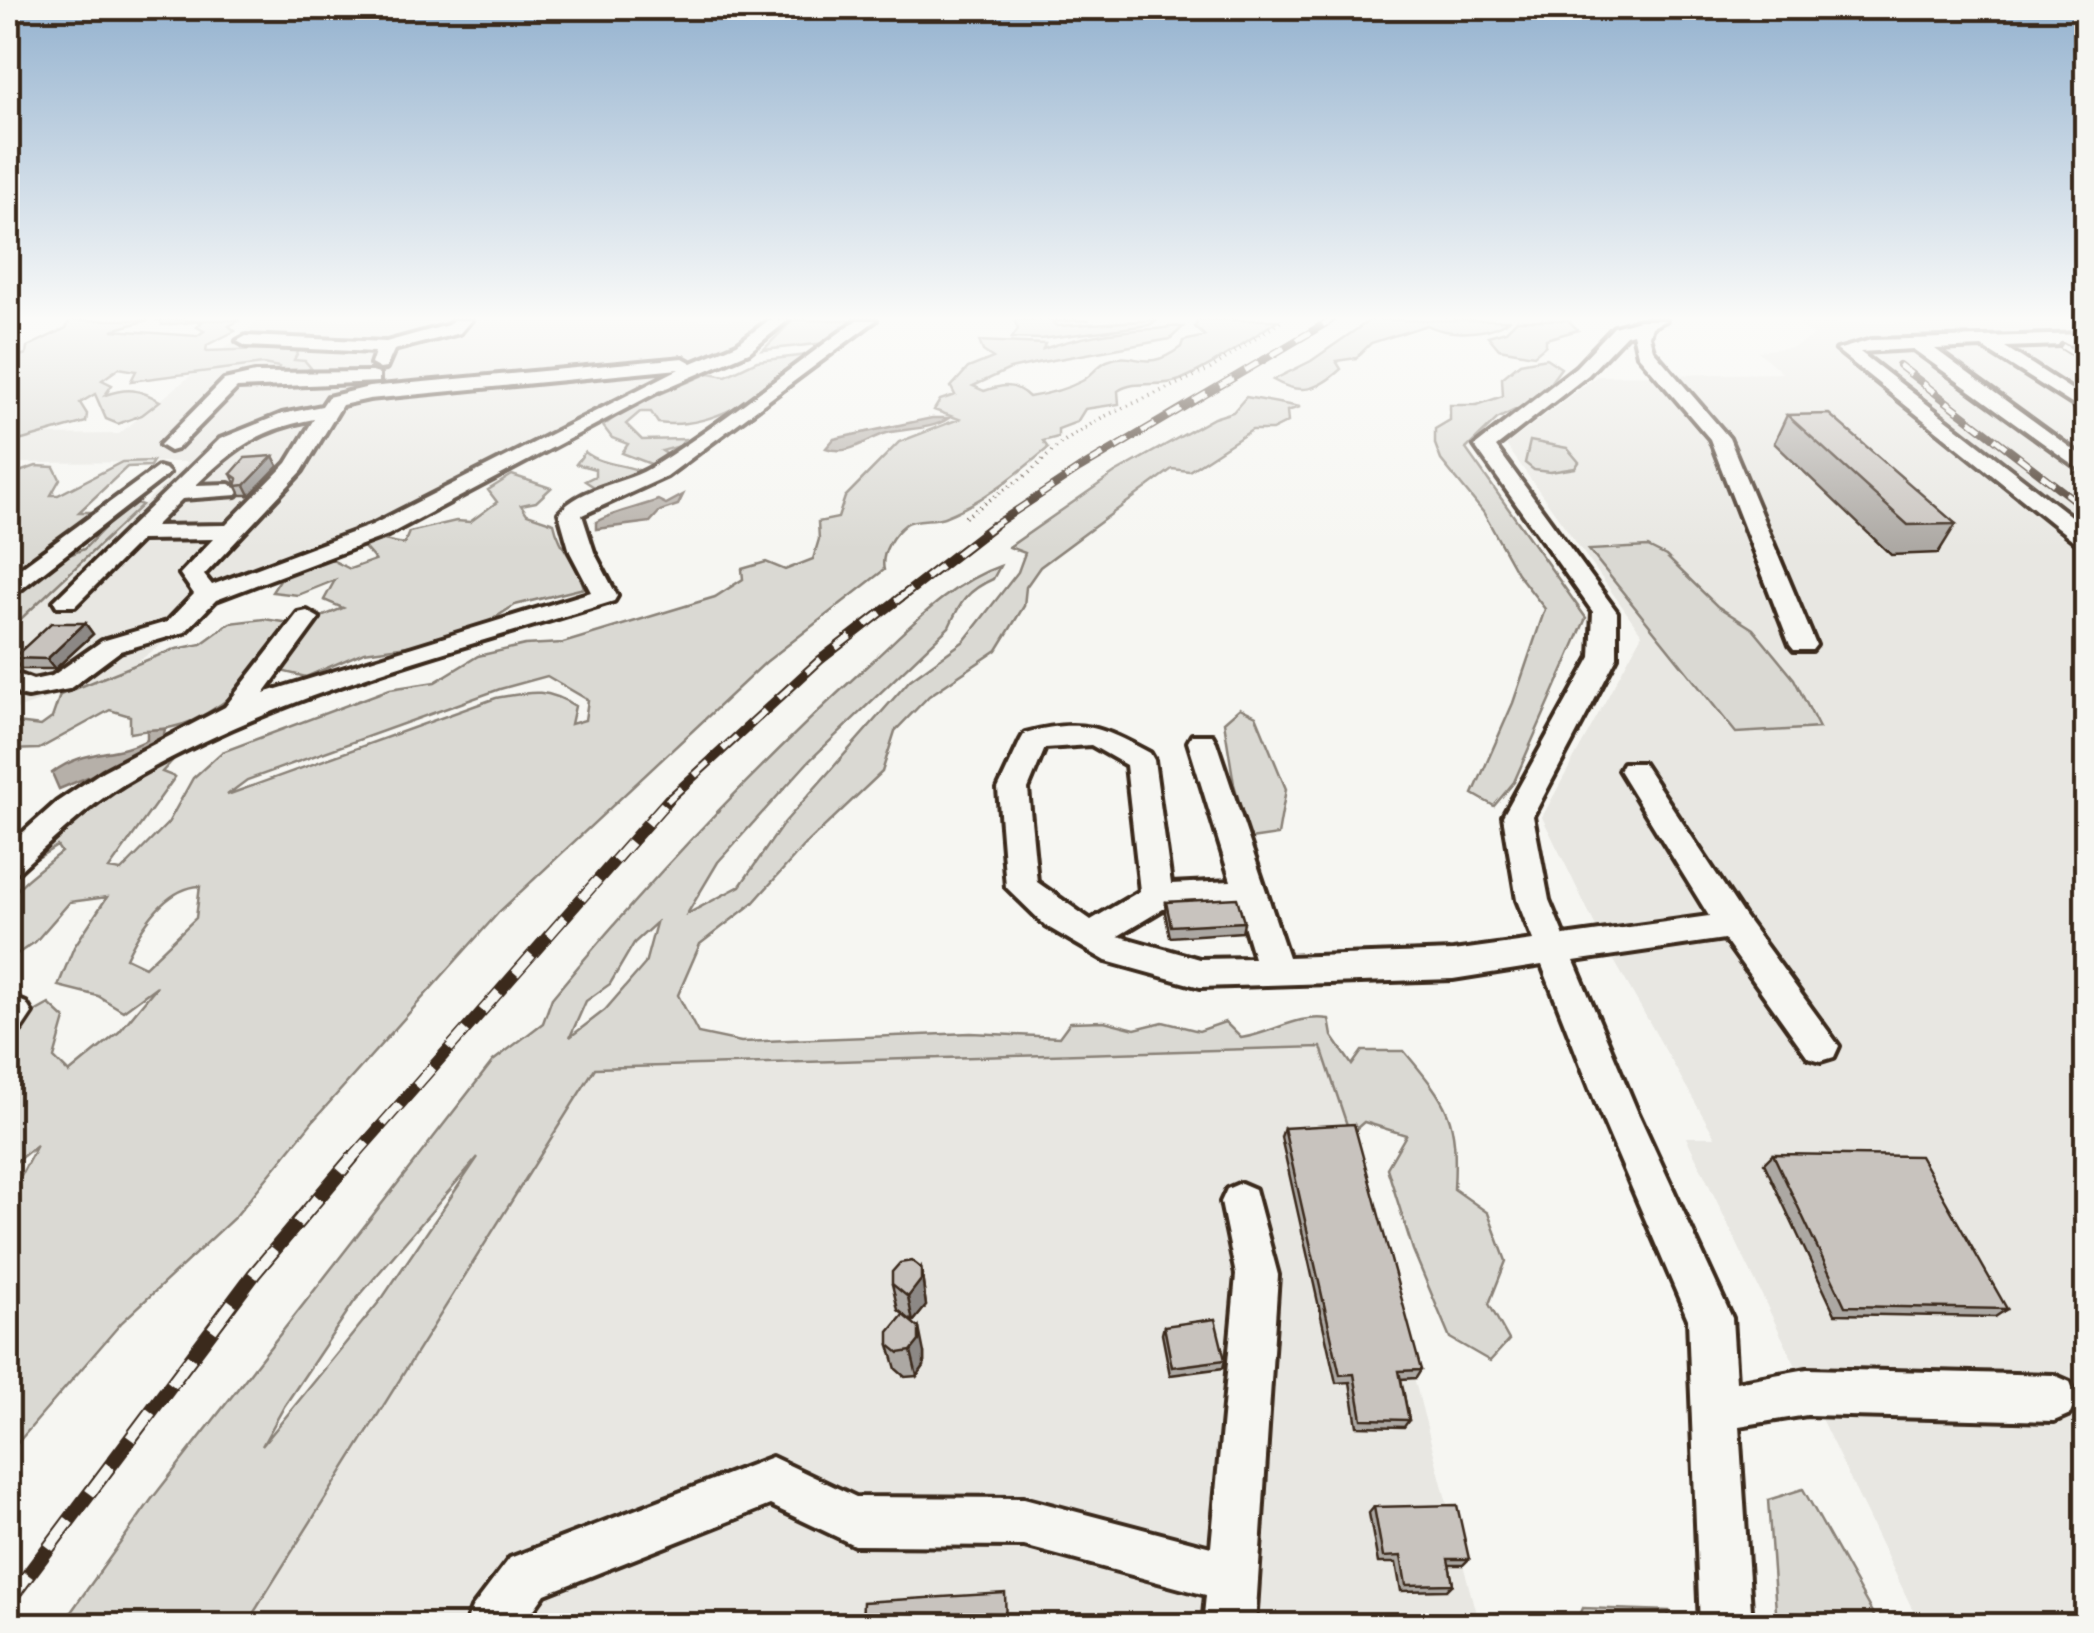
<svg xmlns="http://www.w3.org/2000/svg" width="2094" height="1633" viewBox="0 0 2094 1633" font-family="'Balsamiq Sans',sans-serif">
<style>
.built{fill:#e8e7e2}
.green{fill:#dad9d3;stroke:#8a8278;stroke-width:2.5;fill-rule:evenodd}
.water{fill:#b6b0a9;stroke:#857a71;stroke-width:2.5}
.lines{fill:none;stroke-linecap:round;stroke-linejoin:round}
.minor-casing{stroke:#3b2a1e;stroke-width:8}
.path{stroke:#3b2a1e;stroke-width:4;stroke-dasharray:1 5;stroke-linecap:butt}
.minor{fill:#f6f6f2;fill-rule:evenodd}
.rail-far3-casing{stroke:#3b2a1e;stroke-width:8}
.rail-far2-casing{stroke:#3b2a1e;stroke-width:10}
.rail-far1-casing{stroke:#3b2a1e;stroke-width:12}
.rail-casing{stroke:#3b2a1e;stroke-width:15}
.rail-far3{stroke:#f6f6f2;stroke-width:5;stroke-dasharray:15;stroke-linecap:butt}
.rail-far2{stroke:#f6f6f2;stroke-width:6;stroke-dasharray:19;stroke-linecap:butt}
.rail-far1{stroke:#f6f6f2;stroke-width:9;stroke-dasharray:25;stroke-linecap:butt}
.rail{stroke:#f6f6f2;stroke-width:11;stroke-dasharray:34;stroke-linecap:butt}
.wall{fill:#aca8a3;stroke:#3b2a1e;stroke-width:2.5}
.shaded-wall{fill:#8c8885;stroke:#3b2a1e;stroke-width:2.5}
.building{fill:#c8c3be;stroke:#3b2a1e;stroke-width:2.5}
</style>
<rect width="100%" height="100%" fill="#f6f6f2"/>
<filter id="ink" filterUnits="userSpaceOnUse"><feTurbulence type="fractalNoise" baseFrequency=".01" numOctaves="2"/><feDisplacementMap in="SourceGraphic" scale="20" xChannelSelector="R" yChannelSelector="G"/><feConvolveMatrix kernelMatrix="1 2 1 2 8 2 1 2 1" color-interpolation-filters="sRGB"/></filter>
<g filter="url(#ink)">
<!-- built -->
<g class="built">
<path d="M259,320H788L750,354L683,380L399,531L230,596L123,672L8,712V631L188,462L8,463V453L30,435L119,434Z"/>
<path d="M2086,320V1625H1920L1686,1137H1715L1604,943L1542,817L1642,634L1506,445L1597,376L1782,373L1758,351L1793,347L1814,336L1799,324Z"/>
<path d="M1321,1047L1350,1134L1479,1625L246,1626L594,1068Z"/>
</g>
<!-- green -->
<g class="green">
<path d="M70,320H148L112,330L197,336L204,331L197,327L203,321L162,325L161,321L155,320H240L229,326L235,331L207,345L206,351L300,348L294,360L305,361L311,368L297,375L278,374L279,367L263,364L131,381L136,371L119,368L102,380L112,385L105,395C128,387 139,389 160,401L142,415L118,424L106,419L95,394L80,403L87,414L86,422L8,444V413L16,407L11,400L8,402V360L26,354L27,347L66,328Z"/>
<path d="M793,320H860L825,343L763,350Z"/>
<path d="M1014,320H1090L1052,322L1057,326L1158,320L1149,325L1041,339L1012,338L1018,329Z"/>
<path d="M1198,320H1278C1247,341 1215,365 1180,380C1160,388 1135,379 1118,391L1119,404L1085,409L1077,422L1058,429V437L1043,441L1048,448C1017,474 983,502 944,517C934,521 915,518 906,524C893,534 880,553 884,570L766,662L499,912L313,1121L236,1216L122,1322L8,1454V1200L37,1145L8,1168V1027L49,1004L65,1019L54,1058L69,1073L119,1032L157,986L123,1011L98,996L58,986L74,947L107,897L70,902L35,942L8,960C7,888 5,897 61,852L57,846L25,866C71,815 122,780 183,749L162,772L175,777L109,869L121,871L168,823L193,778L222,752L390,689L435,682L478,656L525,645L563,643L715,597L743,579L742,569L766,562L785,570L813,559L819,539L818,522L838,518L845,497L899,442L959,419L934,410L940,400L955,395L951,387L968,368L993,358L983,351L979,341L1045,344L1043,349C1080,336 1113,331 1152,329C1164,329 1171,325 1183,327L1170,339L1042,362L1010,369L973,386L984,391C1002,385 1014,382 1029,397C1048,394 1065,390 1082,381C1091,376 1098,365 1107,361C1137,349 1143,375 1181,347L1183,341L1205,336L1195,327ZM547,676L588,700L585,720L571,724L575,706C545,687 530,692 496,698L227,795L247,780L500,689ZM200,886L196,918L145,967L126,958C140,929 165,888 200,886Z"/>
<path d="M1370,320H1508C1490,335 1447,336 1427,325L1371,343L1356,358L1336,361L1341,369C1318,390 1301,396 1273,380L1311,361Z"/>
<path d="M1517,320H1568L1578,330L1546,339V345L1534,355L1499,349L1488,336L1506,331Z"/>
<path d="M816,354C769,387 718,431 658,423L651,412H640L626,424L642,440L685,439L680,446L662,451L671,457L656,466L622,453L628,444L612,438L603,426L629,407L709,373L726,376L757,361Z"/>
<path d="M1546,358L1561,368L1539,398L1497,419L1466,449L1586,618L1514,782L1494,806L1473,794L1513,703L1545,609L1517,573L1483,512L1441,460L1435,444V429L1450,420V405H1477L1503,396L1502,378L1520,363Z"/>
<path d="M1246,397L1300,407L1287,411L1288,422L1272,430H1252L1189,471L1172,469L1040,567L1026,587L1024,606L997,650L929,696L895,731L882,772L805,845L753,903L700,944L678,995L698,1033L741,1042L971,1033L1059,1037L1070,1022L1104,1021L1135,1029L1163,1022L1199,1031L1225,1022L1241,1038C1274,1033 1296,1014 1329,1019L1332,1036L1352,1065L1362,1051H1404C1449,1105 1458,1117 1454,1189L1488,1213L1506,1261L1489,1304L1509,1340L1490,1361L1450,1338L1413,1250L1387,1168L1406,1135L1364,1122L1350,1134L1321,1047L595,1068L246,1625L61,1626L151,1500L493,1061L543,1023L552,998C649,880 754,769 867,666C907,630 948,584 1000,566L993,579C968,590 960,602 949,627L809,761L718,862L687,914L740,886L784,823L910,680L964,641L1018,572L1025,553L1009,547L1115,473L1214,418L1233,412ZM656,923L645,964L605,1010L570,1037L586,1001L610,984L634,943ZM478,1157L383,1297L262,1446L285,1405L354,1302Z"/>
<path d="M1530,441L1567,448L1579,462L1575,468L1550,472L1534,470L1525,463Z"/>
<path d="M585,452C601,465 625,464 644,472L599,490L585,481L595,476V469L576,464Z"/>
<path d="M153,461L150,466L127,467L79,512H102L68,538L42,549V555L8,571V476L36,466L54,467L60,479L51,495H58L122,462Z"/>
<path d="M512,475L551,488L536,502L521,505L527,514L554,523C559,548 578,564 584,588L515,605L485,624L429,643L364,652L306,677L281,671L321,617L343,608L324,600L335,580L298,595L272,592L283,575L328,558L350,569L375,560L362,545L378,539L404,544L409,532L456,521L470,522L497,502L488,490Z"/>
<path d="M131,501L142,505L8,631V596L57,560L84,549Z"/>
<path d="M1648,547L1666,556L1717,606L1753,629L1794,679L1819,728L1736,733L1589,550Z"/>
<path d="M264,619L290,623C283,660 225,706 192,721C172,730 151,729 130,733V716L110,710L39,749L8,750V722L41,726L52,718L60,695L172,650L201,644L230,623Z"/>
<path d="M1240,708L1256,716L1286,789L1278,835L1250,839L1234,784L1224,722Z"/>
<path d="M1803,1489L1879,1625H1777L1768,1500Z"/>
<path d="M1582,1608L1669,1611L1667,1625H1575Z"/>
</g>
<!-- water -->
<g class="water">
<path d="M932,418H949C931,430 908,428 887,433C868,438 849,457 826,448L834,439Z"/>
<path d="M683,495L678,505L660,511L650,522L596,529V522C615,511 638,508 658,500L666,504Z"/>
<path d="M165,729L162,746L59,789L52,773C85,748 114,757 147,740V730Z"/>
</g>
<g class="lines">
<defs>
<g id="minor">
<path d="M453,320H471L460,333L394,350L386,368L380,369L371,364L375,352L246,346L237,341L246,336L386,342L448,325Z"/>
<path d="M769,320H788L749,352L659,391L388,535L216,600L185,632L120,651L69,689L28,697L19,695L8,684L11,677L20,675L33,680L52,676L102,641L167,622L194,594L180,574L213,539L141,540L75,606H57L54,601L220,439L282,414L322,406L328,397L369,387L683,358L692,363L737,344ZM679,369L372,525L212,585L204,575L302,471L342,405L369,399ZM314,419L287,463L226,525L155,526L182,499L237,495L240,490L229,484L196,485C234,448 260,429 314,419Z"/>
<path d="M857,320H876L667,476L582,515L594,552L617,596L614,601C447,653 275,694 124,784C85,808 53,840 19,871L8,874V846L57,802L103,771L225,707L298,613L307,611L319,618L264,693L591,592L570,552L559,513C582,485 626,485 655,465C725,421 790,368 857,320Z"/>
<path d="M1639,320H1666L1652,327L1649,336L1653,350L1729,438L1816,645L1812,650H1794L1790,645L1710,439L1638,355L1633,333L1626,335L1588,375L1496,447L1617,612V657L1533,816L1549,900L1564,936L1709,916L1619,770L1623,763H1643L1744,916L1839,1046L1834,1057L1821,1061L1808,1057L1724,939L1574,961L1637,1111L1732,1318L1736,1382L1807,1369L2054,1375L2070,1382L2077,1398L2070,1414L2054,1421L1807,1415L1739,1426L1752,1626H1700L1688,1319L1599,1111L1542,965L1453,979L1200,987L1106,961L1046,926L1006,887L998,789L1021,740L1025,733C1081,718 1102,727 1150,753L1154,760L1171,884L1231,881L1188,742L1192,735H1212L1216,742L1288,957L1453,951L1533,940L1517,900L1503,816L1591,657L1593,612L1475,446L1576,367L1614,327ZM1091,745L1126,765L1140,891L1091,920L1037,882L1028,789L1045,748ZM1238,905L1254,958L1200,959L1118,936L1163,909Z"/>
<path d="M2086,334V344L2005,347L2086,399V413L1982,347L1935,349L2086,459V474L1913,349L1860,352L2086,528V546L2078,544L1837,350L1871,340Z"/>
<path d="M372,372L379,374V382L237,388L177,449L170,451L160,445L224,380L255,373Z"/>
<path d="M158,467L165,469L169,473L165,477L16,593L8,595V577Z"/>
<path d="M14,998L26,1003L32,1013L20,1031L8,1036V1001Z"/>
<path d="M1241,1183L1255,1189L1278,1275L1255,1626H1203L1206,1595L1024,1546L854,1545L770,1505L545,1594L522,1626H465L472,1608L510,1558L772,1457L856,1497L1024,1498L1211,1547L1236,1275L1221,1202L1227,1189Z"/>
</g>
</defs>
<!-- minor casing -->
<use href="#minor" class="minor-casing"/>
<!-- path -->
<path class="path" d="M965,517L1029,473L1061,443L1103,417L1210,369L1283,320"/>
<!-- minor -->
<use href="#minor" class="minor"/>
<defs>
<g id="rail-far3">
<path d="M2062,346L2086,361"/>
<path d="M1899,365L2086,509"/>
<path d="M990,528L1079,469L1331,320"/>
</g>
<path id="rail-far2" d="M667,801L820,660L993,526"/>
<path id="rail-far1" d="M350,1161L669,799"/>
<path id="rail" d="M8,1602L254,1274L352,1158"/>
</defs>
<!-- rail-far3 casing -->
<use href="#rail-far3" class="rail-far3-casing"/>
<!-- rail-far2 casing -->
<use href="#rail-far2" class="rail-far2-casing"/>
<!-- rail-far1 casing -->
<use href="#rail-far1" class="rail-far1-casing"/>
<!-- rail casing -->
<use href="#rail" class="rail-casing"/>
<!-- rail-far3 -->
<use href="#rail-far3" class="rail-far3"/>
<!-- rail-far2 -->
<use href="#rail-far2" class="rail-far2"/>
<!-- rail-far1 -->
<use href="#rail-far1" class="rail-far1"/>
<!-- rail -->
<use href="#rail" class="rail"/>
</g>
<!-- wall -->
<g class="wall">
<path d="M1787,415L1956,524L1938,553L1891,555L1774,443Z"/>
<path d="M273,456L278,466L250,495H241L231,474Z"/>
<path d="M85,623L93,634L55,669H21L13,658Z"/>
<path d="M1166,902L1244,922L1242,932L1170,937L1165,913Z"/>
<path d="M1284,1128L1421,1370L1416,1378L1401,1379L1409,1420L1404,1427L1357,1426L1350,1382L1336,1383L1281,1137Z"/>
<path d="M1773,1154L2007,1309L1995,1317L1835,1314L1764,1163Z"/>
<path d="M921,1268L926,1306L913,1322L898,1310L892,1284Z"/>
<path d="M1164,1326L1225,1360L1223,1368L1170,1375L1162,1334Z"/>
<path d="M889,1345L924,1353V1366L917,1376L905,1377L896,1369Z"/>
<path d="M1374,1507L1469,1559L1463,1565H1449L1453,1584L1447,1590L1401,1591L1396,1563H1378L1369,1513Z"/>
</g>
<!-- shaded-wall -->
<g class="shaded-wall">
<path d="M273,456L278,466L250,495L245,485Z"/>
<path d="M85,623L93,634L55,669L47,659Z"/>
<path d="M921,1268L926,1306L913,1322L908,1297Z"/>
<path d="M919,1328L924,1353V1366L917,1376L911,1351Z"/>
</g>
<!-- building -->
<g class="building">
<path d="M1829,414L1956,524L1908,525L1787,415Z"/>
<path d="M273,456L245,485L236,486L238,479L231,474L245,458Z"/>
<path d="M51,623H85L47,659L13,658Z"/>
<path d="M1237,898L1244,922L1171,926L1166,902Z"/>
<path d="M1354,1124L1421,1370L1399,1371L1409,1420L1362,1419L1354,1374L1340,1375L1284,1128Z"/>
<path d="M1773,1154L1920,1156L2007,1309L1845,1306Z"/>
<path d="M912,1261L921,1268V1280L908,1297L892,1284V1272L900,1263Z"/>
<path d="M903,1315L919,1328V1341L911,1351L899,1353L889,1345V1332Z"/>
<path d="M1215,1319L1225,1360L1172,1367L1164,1326Z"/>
<path d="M1457,1505L1469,1559H1448L1453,1584L1406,1585L1401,1556L1383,1557L1374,1507Z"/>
<path d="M1005,1593L1006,1626H862L863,1602Z"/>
</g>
</g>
<!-- sky -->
<linearGradient id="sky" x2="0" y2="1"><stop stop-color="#94b2cf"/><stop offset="0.58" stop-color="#fbfbf9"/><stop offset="1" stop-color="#fbfbf9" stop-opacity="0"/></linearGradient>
<rect width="2094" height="549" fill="url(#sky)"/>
<!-- margin -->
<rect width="2094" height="1633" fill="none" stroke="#f6f6f2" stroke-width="40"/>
<rect x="20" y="20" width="2054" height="1593" fill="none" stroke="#3b2a1e" stroke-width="4" filter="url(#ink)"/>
</svg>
